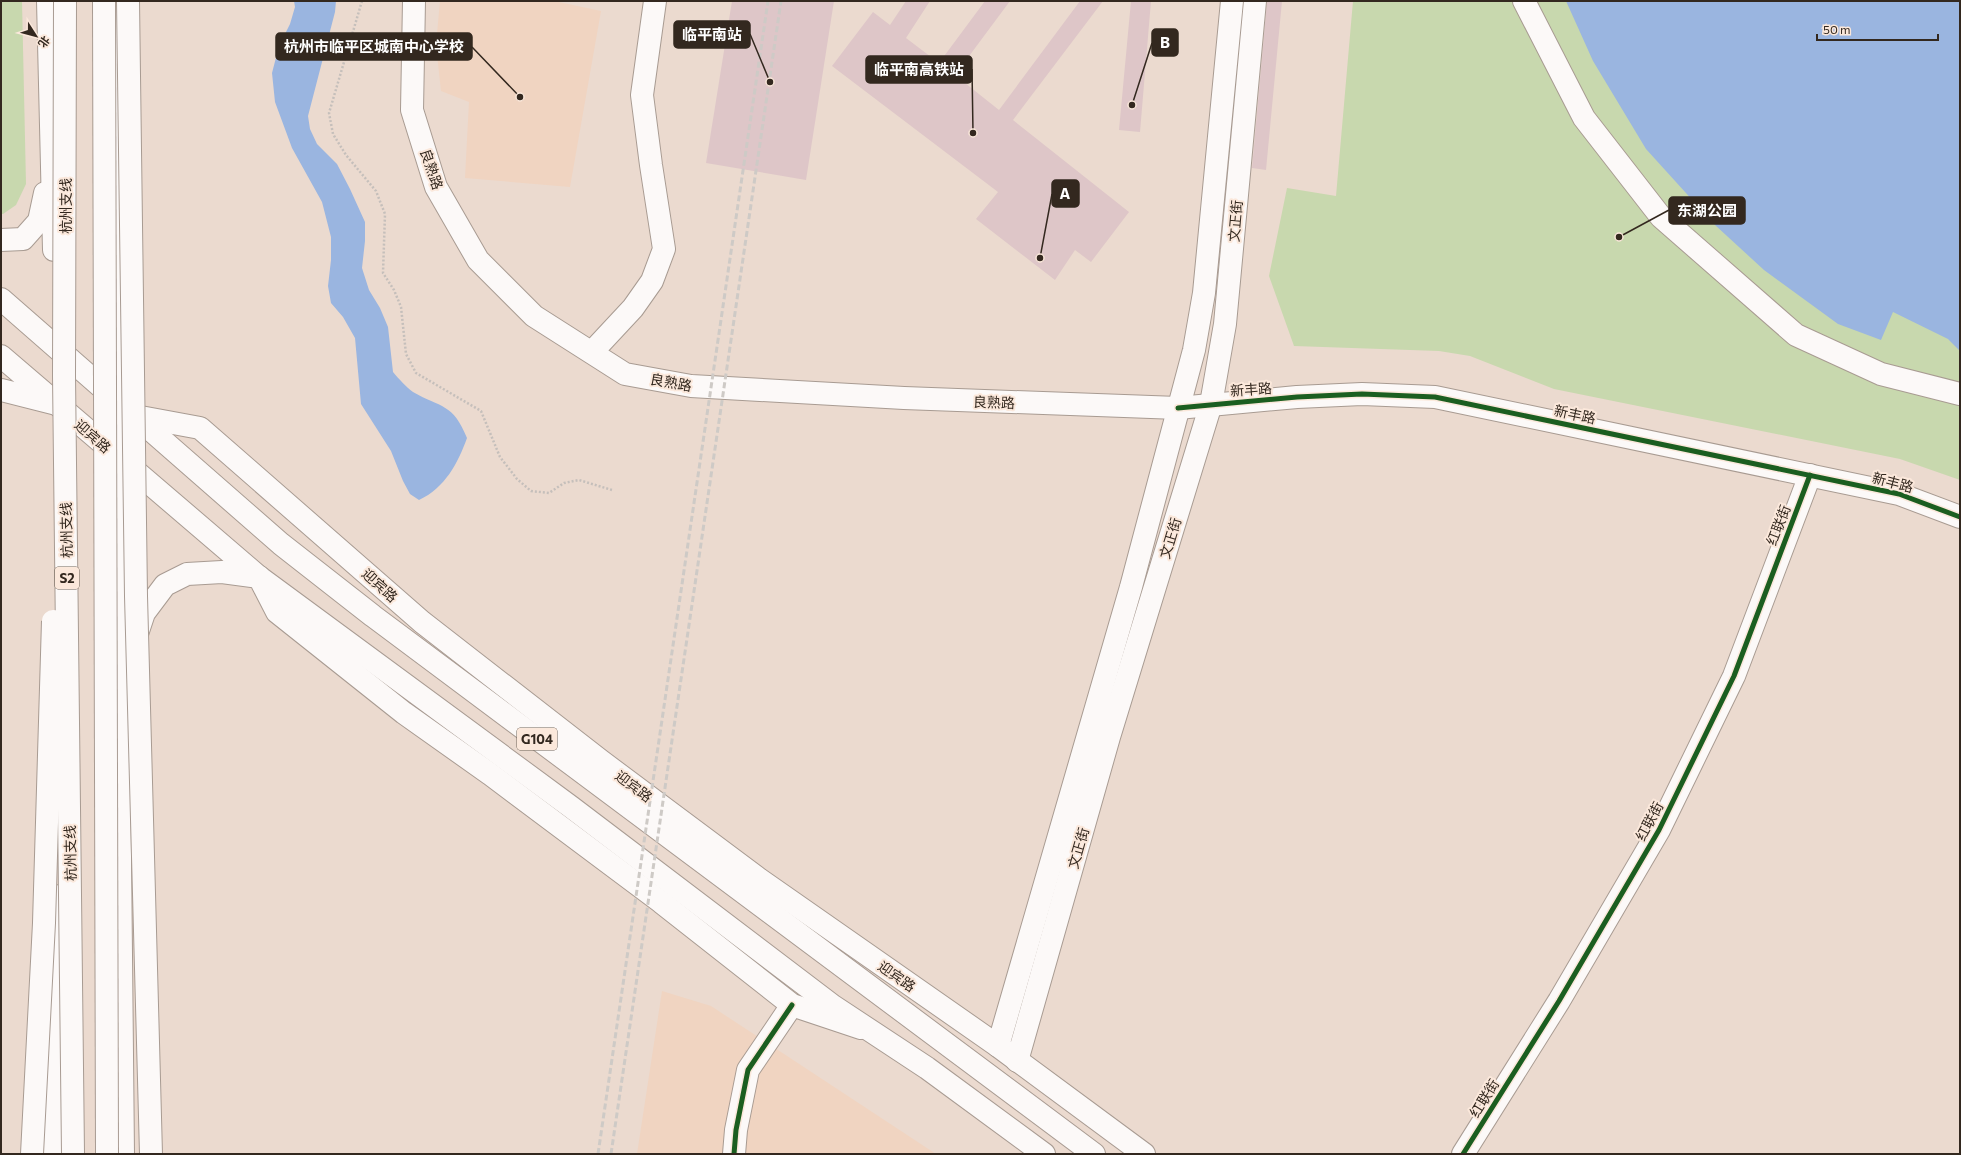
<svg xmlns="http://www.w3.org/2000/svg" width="1961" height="1155" viewBox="0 0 1961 1155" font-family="Commissioner,'Noto Sans SC',sans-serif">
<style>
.built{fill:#f0d4c1}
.green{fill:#c8d8ae}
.water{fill:#9ab5e0}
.building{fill:#dec6c8}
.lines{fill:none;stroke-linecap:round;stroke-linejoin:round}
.minor-casing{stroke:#a89b92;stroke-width:24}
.major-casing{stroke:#a89b92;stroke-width:24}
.highway-casing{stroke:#a89b92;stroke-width:24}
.path{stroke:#c5bfbb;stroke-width:2.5;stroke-dasharray:2 2;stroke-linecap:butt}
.minor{stroke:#fcf9f8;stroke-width:22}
.major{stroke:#fcf9f8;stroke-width:22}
.highway{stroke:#fcf9f8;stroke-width:22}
.rail{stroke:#cecac6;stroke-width:3;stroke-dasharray:6 3;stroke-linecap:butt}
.highway-bridge-casing{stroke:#a89b92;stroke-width:24;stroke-linecap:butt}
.highway-bridge{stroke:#fcf9f8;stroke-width:22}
.cycleway-casing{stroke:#fbe8db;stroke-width:8}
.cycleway{stroke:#1b5e20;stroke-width:5}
.labels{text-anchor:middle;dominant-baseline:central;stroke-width:4;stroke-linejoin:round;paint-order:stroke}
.shield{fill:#fbe8db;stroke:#6f6257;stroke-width:1}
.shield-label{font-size:13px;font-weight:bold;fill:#33281f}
.street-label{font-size:14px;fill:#33281f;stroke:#fbe8db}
.leader{fill:none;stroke:#33281f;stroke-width:1.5}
.callout-dot{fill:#33281f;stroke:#fbe8db;stroke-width:1.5}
.callout{fill:#33281f;stroke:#33281f;stroke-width:1.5}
.callout-label{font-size:15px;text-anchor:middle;font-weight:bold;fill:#fff}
</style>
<rect width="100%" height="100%" fill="#ebdacf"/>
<!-- built -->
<g class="built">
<path d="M440,1H554L601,11L570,187L465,178L469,102L441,91L436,45Z"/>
<path d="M662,991L711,1006L936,1154H637Z"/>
</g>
<!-- green -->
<g class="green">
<path d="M1,1H22L26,184L16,205L3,214H1Z"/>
<path d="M1353,1H1960V480L1900,459L1554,389L1470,356L1439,351L1294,346L1269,276L1287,188L1336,196Z"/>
</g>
<!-- water -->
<g class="water">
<path d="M294,1H336L335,12L308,116L310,129L317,144L337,164L350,189L365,222V241L362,268L369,290L380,308L388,327L393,372C399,379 406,387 413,392C441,408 453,403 467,438C458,463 445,488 419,500L410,494L403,481L391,451L361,404L355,338L343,317L331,303L328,286L331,260V237L322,202L292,148L275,102L272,73L279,46L290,24L295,7Z"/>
<path d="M1566,1H1960V351L1948,339L1893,312L1881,340L1838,324L1764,270L1715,225L1646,149L1593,61Z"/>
</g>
<!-- building -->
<g class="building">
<path d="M732,1H834L806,180L706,163Z"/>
<path d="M906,1H930L906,38L939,63L985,1H1010L955,75L999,110L1080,1H1103L1013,120L1129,212L1091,262L1075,250L1055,280L976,219L998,192L832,66L873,12L890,25Z"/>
<path d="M1131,1H1151L1140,132L1119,130Z"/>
<path d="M1267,1H1282L1266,170L1252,168Z"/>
</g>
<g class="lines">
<defs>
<g id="minor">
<path d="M1524,1L1584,118L1661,217L1796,335L1881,374L1960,394"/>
<path d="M592,352L633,308L652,281L664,249L651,165L642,95L655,1"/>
<path d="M1178,408L1297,397L1362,394L1435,397L1899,494L1960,517"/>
<path d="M734,1154L736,1130L748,1070L792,1005"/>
<path d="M1463,1154L1559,1001L1659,830L1734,676L1810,475"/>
</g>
<g id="major">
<path d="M48,1L54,250"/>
<path d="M116,1L119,402L116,456L123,1154"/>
<path d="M414,1L412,110L436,187L478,260L534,316L625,374L691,386L904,398L1178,408"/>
<path d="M1,240L23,239L39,221L45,193"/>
<path d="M1,390L57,404"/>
<path d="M135,416L200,428L422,622L601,761L759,879L998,1046L1144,1154"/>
<path d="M136,637L144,613L165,585L187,574L222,572L259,577L277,612L404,713L490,774L661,902L792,1005L861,1028"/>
<path d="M998,1046L1131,587L1194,350L1204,293L1232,1"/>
<path d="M1017,1061L1109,737L1211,404L1225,324L1255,1"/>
<path d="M54,1154L55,896"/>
</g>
<g id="highway">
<path d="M1,299L281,544L373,616L1094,1154"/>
<path d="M1,356L259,577L571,807L833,1006L927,1068L1044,1154"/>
</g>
</defs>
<!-- minor casing -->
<use href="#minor" class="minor-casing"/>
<!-- major casing -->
<use href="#major" class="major-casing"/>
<!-- highway casing -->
<use href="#highway" class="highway-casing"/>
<!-- path -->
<path class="path" d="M362,1L329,113L333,134L346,155L376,191L385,214L383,273L394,290L401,307L406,354L416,373L481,411L500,457L517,479L531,491L549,493L564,483L579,480L612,490"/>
<!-- minor -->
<use href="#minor" class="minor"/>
<!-- major -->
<use href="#major" class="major"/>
<!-- highway -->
<use href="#highway" class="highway"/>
<!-- rail -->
<g class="rail">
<path d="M598,1154L768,1"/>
<path d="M611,1154L781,1"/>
</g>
<defs>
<g id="highway-bridge">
<path d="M65,1L64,376L73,1154"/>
<path d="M104,1L107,1154"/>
<path d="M128,1L136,596L151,1154"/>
<path d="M32,1154L44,923L53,621"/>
</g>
</defs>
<!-- highway-bridge casing -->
<use href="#highway-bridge" class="highway-bridge-casing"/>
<!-- highway-bridge -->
<use href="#highway-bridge" class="highway-bridge"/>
<defs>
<g id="cycleway">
<path d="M1178,408L1297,397L1362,394L1435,397L1899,494L1960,517"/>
<path d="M734,1154L736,1130L748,1070L792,1005"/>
<path d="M1463,1154L1559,1001L1659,830L1734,676L1810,475"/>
</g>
</defs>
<!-- cycleway casing -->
<use href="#cycleway" class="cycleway-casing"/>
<!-- cycleway -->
<use href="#cycleway" class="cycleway"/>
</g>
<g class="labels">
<!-- shield labels -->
<g class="shield">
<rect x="55" y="567" width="24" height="22" rx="3"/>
<rect x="517" y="728" width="40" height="22" rx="3"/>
</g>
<g class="shield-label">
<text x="67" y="578">S2</text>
<text x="537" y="739">G104</text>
</g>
<!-- street labels -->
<g class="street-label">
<text transform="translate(432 169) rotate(71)">良熟路</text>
<text transform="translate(65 206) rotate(-90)">杭州支线</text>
<text transform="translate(1235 221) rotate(-85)">文正街</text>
<text transform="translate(671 382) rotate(10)">良熟路</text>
<text transform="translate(1251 389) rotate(-4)">新丰路</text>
<text transform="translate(994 402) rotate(2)">良熟路</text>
<text transform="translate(1575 414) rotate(12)">新丰路</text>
<text transform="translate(93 436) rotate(41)">迎宾路</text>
<text transform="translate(1893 482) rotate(15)">新丰路</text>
<text transform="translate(1778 525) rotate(-69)">红联街</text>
<text transform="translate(66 530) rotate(-91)">杭州支线</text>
<text transform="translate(1170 538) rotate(-73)">文正街</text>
<text transform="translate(380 585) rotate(42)">迎宾路</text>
<text transform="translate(634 786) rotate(37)">迎宾路</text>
<text transform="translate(1649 821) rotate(-62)">红联街</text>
<text transform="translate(1078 848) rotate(-74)">文正街</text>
<text transform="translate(70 853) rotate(-91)">杭州支线</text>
<text transform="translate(897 976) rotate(35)">迎宾路</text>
<text transform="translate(1484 1098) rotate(-58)">红联街</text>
</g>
</g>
<!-- callouts -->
<path class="leader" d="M770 82L750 34M1132 105L1152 43M520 97L472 47M973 133L972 69M1040 258L1052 194M1619 237L1669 210"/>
<g class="callout-dot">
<circle cx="770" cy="82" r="4"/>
<circle cx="1132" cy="105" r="4"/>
<circle cx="520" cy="97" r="4"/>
<circle cx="973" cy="133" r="4"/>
<circle cx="1040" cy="258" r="4"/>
<circle cx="1619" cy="237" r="4"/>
</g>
<g class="callout">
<rect x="674" y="21" width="76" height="27" rx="4"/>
<rect x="1152" y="29" width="26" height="27" rx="4"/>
<rect x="276" y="33" width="196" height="27" rx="4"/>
<rect x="866" y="56" width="106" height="27" rx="4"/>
<rect x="1052" y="180" width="27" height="27" rx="4"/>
<rect x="1669" y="197" width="76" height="27" rx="4"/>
</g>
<g class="callout-label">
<text x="712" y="40">临平南站</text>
<text x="1165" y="48">B</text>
<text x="374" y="52">杭州市临平区城南中心学校</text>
<text x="919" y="75">临平南高铁站</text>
<text x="1065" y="199">A</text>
<text x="1707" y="216">东湖公园</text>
</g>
<!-- border -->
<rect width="1961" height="1155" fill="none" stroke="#33281f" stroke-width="4"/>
<!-- north arrow -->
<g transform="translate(36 36) rotate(126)" stroke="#fbe8db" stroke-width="3" paint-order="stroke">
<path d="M0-3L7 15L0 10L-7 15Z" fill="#33281f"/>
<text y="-6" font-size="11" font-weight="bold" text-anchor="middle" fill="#33281f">北</text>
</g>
<!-- scale -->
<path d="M1817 34v6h121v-6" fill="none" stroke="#33281f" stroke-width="2"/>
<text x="1823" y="34" font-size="12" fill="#33281f" stroke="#fbe8db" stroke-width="3" paint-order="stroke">50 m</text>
</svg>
